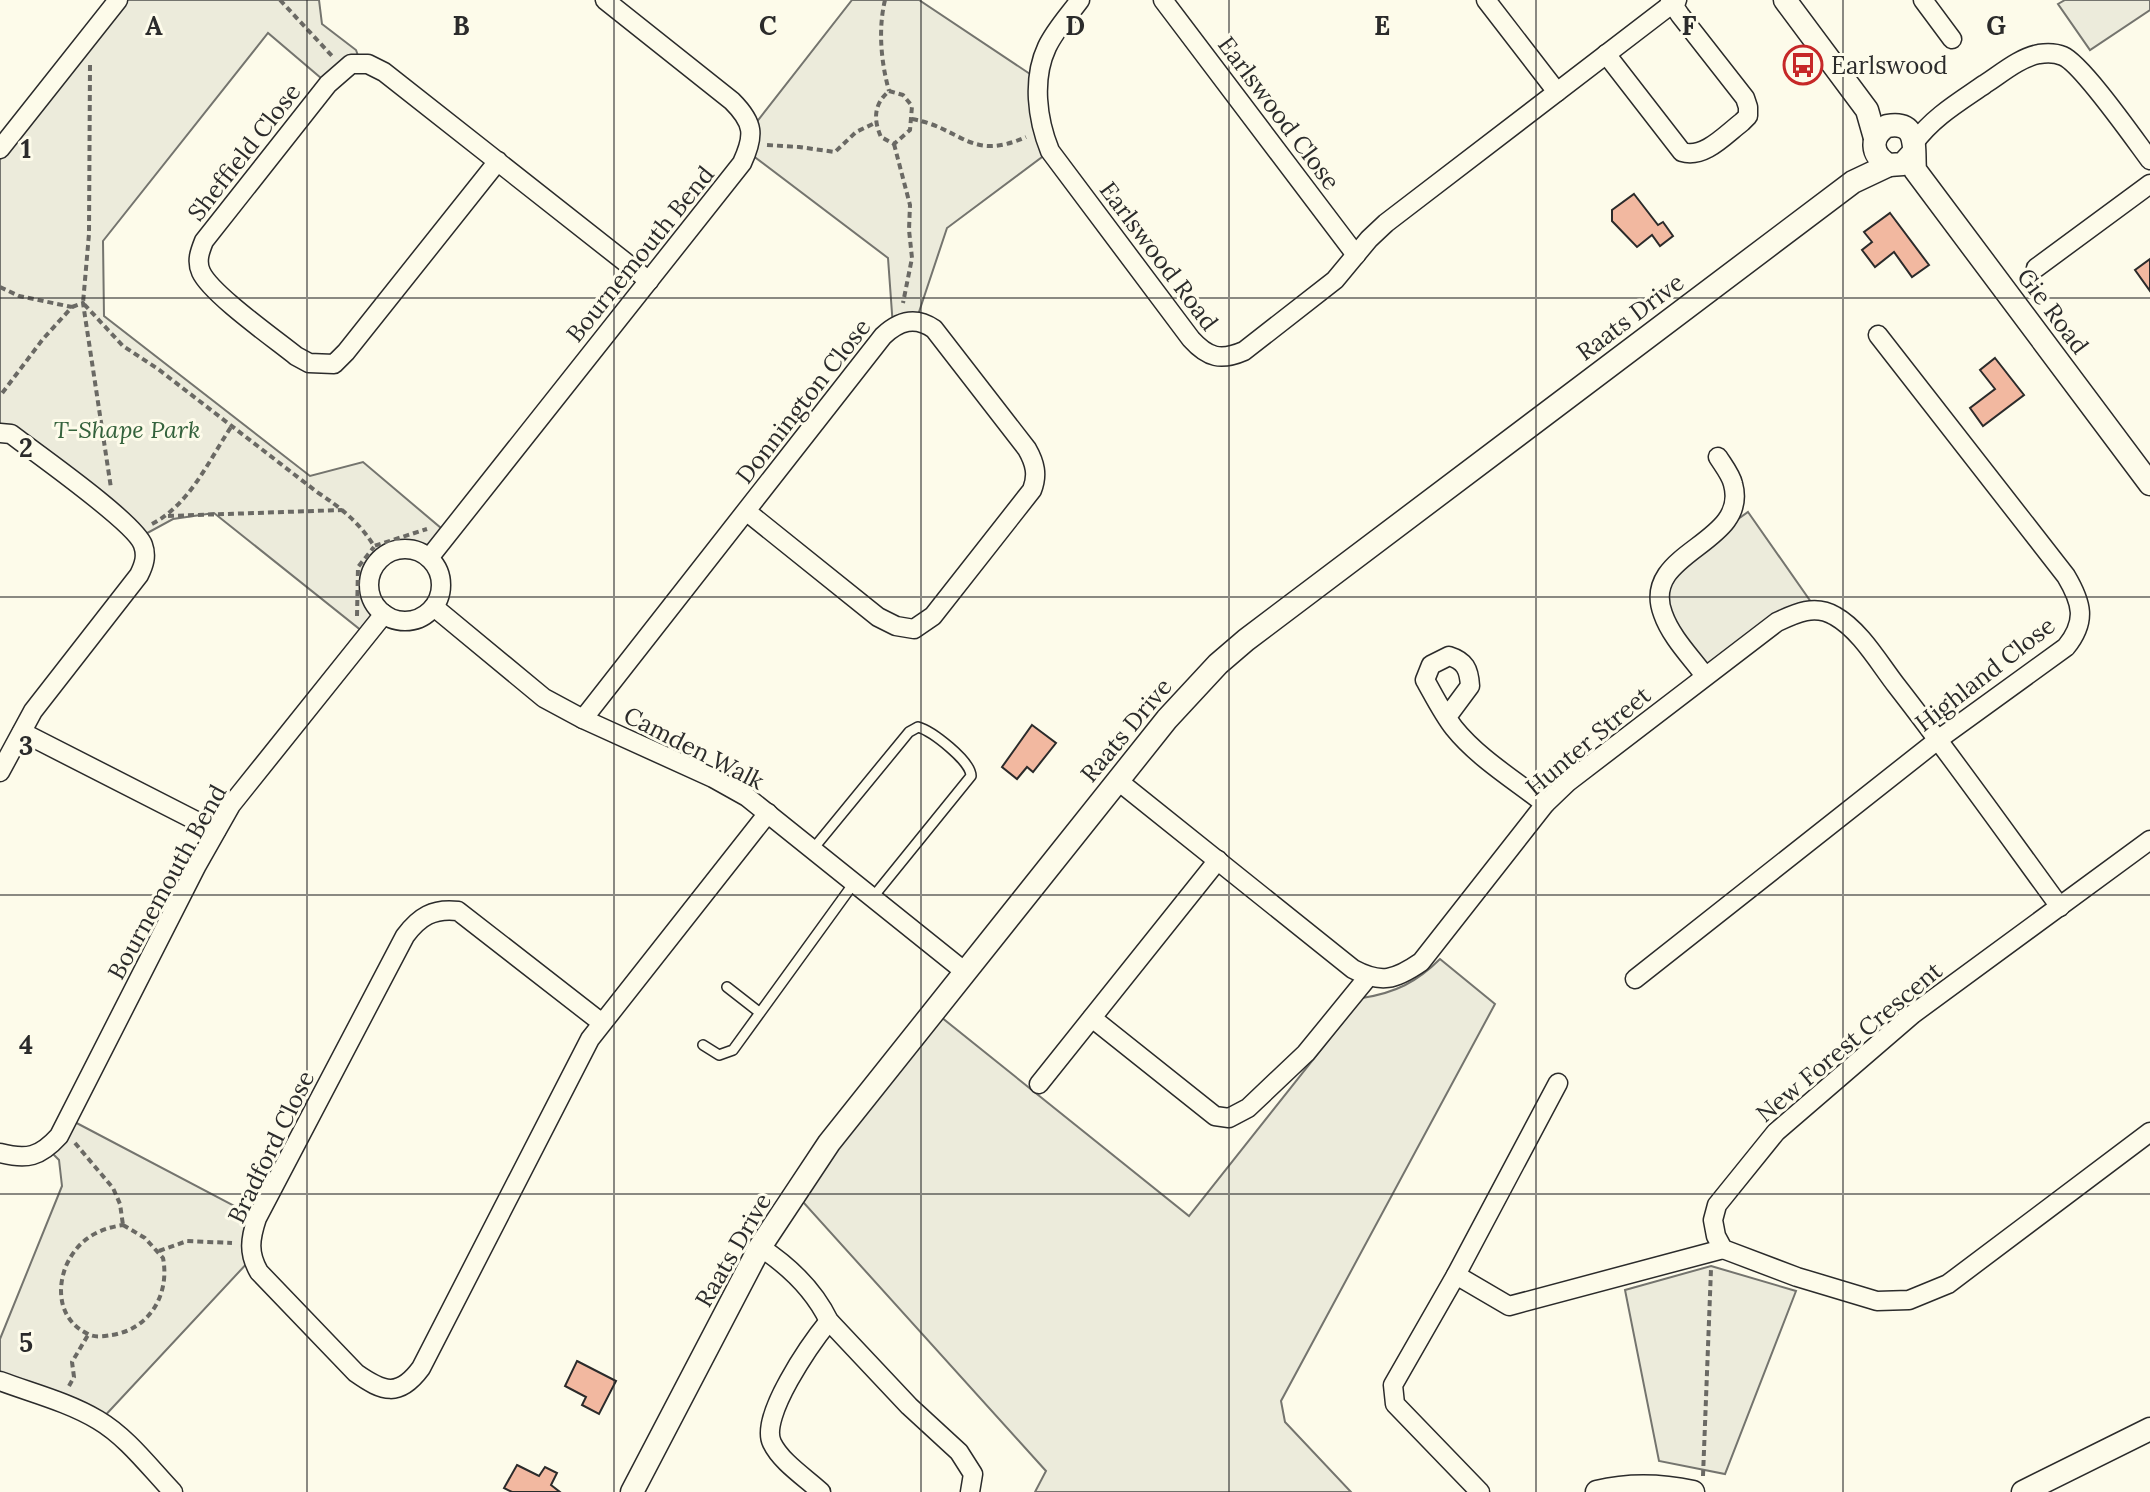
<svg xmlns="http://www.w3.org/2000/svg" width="2150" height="1492" viewBox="0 0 2150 1492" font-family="Lora,serif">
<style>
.green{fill:#ecebdb;stroke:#74746e;stroke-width:2}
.building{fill:#f2b8a0;stroke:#2b2b2b;stroke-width:2}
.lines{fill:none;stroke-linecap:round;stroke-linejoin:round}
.service-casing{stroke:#2b2b2b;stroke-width:12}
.minor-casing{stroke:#2b2b2b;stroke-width:21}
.tertiary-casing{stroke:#2b2b2b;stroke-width:25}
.path{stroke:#6a6964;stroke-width:4;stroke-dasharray:6 4;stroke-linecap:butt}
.service{stroke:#fdfbea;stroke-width:9}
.minor{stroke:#fdfbea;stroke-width:18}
.tertiary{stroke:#fdfbea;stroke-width:22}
.grid{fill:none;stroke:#2b2b2b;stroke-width:2;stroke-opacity:0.55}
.labels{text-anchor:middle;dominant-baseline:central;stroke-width:6;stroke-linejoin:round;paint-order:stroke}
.poi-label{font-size:24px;fill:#2b2b2b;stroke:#fdfbea;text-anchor:start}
.street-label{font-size:24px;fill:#2b2b2b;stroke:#fdfbea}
.park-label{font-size:24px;font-style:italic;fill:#34623c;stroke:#fdfbea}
.grid-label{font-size:26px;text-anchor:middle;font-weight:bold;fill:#2b2b2b;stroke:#fdfbea;stroke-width:6;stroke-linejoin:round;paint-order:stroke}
</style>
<rect width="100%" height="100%" fill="#fdfbea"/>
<!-- green -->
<g class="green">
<path d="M118,0H319L322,24L356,50L361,64L328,84L268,33L103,241L104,316L310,476L363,462L448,534L429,558C423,555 418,551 412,550C373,541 360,588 384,614L367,635L214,513L173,519L140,537L0,433V149Z"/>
<path d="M852,0H919L1039,80L1050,151L947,228L916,321L893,327L888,258L748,152L752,128Z"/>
<path d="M2065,0H2150V10L2090,50L2058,4Z"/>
<path d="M1748,512L1811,602L1707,674L1667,617L1663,589L1672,566Z"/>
<path d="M1440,959L1495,1004L1281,1401L1285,1422L1351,1492H1035L1046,1471L794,1192L936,1013L1189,1216L1362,998C1395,993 1417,982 1440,959Z"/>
<path d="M69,1119L257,1218L251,1259L100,1421L0,1381V1339L62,1186L59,1160L48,1149Z"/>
<path d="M1711,1266L1796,1291L1725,1474L1659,1461L1625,1290Z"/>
</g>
<!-- building -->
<g class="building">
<path d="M1634,194L1658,225L1663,222L1673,236L1660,246L1652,235L1637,247L1612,221V210Z"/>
<path d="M1890,213L1929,265L1912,277L1894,252L1875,267L1862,250L1872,242L1864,232Z"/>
<path d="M2150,259V291L2135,270Z"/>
<path d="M1995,358L2024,395L1983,426L1970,408L1995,389L1980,370Z"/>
<path d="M1032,725L1056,743L1033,772L1027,767L1017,779L1002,767Z"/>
<path d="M577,1361L616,1381L599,1414L582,1405L586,1397L565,1386Z"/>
<path d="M517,1465L539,1476L545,1467L557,1473L551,1485L560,1492H512L504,1488Z"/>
</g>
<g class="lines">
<defs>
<g id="service">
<path d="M813,849L909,732L918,727C932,731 971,761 971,776L873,897"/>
<path d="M727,987L759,1012"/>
<path d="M703,1045L719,1055L733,1050L854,883"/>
</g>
<g id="minor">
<path d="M1080,0C1069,15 1055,30 1047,47C1032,79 1037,119 1050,151L1191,339C1208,358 1221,361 1244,351L1335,280L1369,239L1386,223L1677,0"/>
<path d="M1163,0L1356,255"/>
<path d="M1486,0L1557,92"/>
<path d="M1923,0L1952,39"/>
<path d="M1606,54L1682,152C1704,159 1725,135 1742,122L1748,116V107L1745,98L1680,15L1670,0"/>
<path d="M1914,143C1933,117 1959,102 1985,84C2002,73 2019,58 2039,54C2046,53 2056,53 2063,56C2082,64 2135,140 2150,160"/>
<path d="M0,149L118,0"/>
<path d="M498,161L346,352L334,364L309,363L296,356C275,339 211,294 201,272C196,261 200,251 204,241L328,84L351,64H368L384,72L629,265L649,281"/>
<path d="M2036,268L2150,184"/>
<path d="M0,433L11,434L19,440C43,458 136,524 143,545C147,556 144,565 139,575L33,711L0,772"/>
<circle cx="405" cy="585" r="36"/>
<path d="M429,558L742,163C755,135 754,123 732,101L605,0"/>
<path d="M434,607L544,698L583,719L713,778L747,797L964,971"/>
<path d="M1705,676C1691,657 1671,637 1663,614C1639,551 1750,545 1733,484C1731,475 1723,465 1718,457"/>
<path d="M1447,717L1470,686C1469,669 1465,661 1449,656L1431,665L1425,680C1434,696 1443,714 1454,728C1478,758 1516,781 1545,804"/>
<path d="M583,719L883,336C899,321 915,316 934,329L1027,449C1035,463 1038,475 1032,490L933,616L914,629L896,626L878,617L746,511"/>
<path d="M22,732L216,831"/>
<path d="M1117,780L1353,969C1381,984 1395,980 1421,962L1545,804L1568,782L1777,622C1796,613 1815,604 1835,616C1860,630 1879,663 1896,685C1953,758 2006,833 2060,907"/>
<path d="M2150,840L1913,1014L1776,1132L1717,1205L1713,1220L1716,1236L1723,1249L1797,1277L1877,1301L1909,1300L1948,1284L2150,1132"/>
<path d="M1635,979L1939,739L2066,647C2087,621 2082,603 2066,576L1878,335"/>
<path d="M1092,1018L1215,1116L1229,1118L1248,1108L1306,1053L1368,977"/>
<path d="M602,1023L458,911C433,908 419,917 405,936L257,1218C250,1239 248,1253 259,1272L356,1373C383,1392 399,1398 421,1368L590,1039L768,813"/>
<path d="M1039,1084L1218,860"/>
<path d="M0,1153C27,1160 40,1157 59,1136L197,865L231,805L384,614"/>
<path d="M760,1247C789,1266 814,1290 829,1321L909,1406L959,1452L973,1474L970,1492"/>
<path d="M1456,1275L1509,1306L1723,1249"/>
<path d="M0,1381C32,1393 68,1402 98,1420C127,1437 150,1468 173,1492"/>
<path d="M821,1492C806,1478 781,1462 772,1443C759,1417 811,1343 829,1321"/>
<path d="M1480,1492L1395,1404L1393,1385L1456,1275L1558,1083"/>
</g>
<g id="tertiary">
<path d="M1785,0L1867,110L1875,138"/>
<path d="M1913,153L1903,164L1889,165C1870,155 1870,136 1887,126C1920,120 1913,150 1915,170L2150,484"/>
<path d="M632,1492L760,1247L829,1143L1167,719L1218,664L1246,640L1853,182L1889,165"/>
<path d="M1597,1492C1630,1484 1660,1485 1693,1492"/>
<path d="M2023,1492L2150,1429"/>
</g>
</defs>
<!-- service casing -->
<use href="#service" class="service-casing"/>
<!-- minor casing -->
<use href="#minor" class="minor-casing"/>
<!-- tertiary casing -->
<use href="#tertiary" class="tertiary-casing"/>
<!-- path -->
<g class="path">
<path d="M280,0L333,57"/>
<path d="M885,0C878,29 881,62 889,91"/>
<path d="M90,65L89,234L83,303L123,346L158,369L317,492C341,508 359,522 374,546L427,529"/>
<path d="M889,91L903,95L912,106L910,130L894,144L881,137C873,119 874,104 889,91Z"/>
<path d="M912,119C962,128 970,162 1026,137"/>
<path d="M894,144L910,205L909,230L912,258L903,303"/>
<path d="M767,145L799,147L835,152L856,132L877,122"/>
<path d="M0,287L19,296L72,307L43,339L0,396"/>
<path d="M72,307L83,303L111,488"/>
<path d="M168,516L342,510"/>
<path d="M152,524C190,504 208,462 231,427"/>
<path d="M357,616L358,567L374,547"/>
<path d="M75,1143L113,1188L120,1204L123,1225"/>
<path d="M123,1225L145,1238L163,1258C170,1294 150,1329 112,1335C105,1336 95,1338 88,1334C60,1321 56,1291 66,1266C77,1241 96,1229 123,1225Z"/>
<path d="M159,1251L187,1241L232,1243"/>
<path d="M69,1386L74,1377L72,1362L88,1335"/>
<path d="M1703,1476L1711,1269"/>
</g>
<!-- service -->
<use href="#service" class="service"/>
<!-- minor -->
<use href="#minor" class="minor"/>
<!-- tertiary -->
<use href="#tertiary" class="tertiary"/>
</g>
<!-- grid -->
<path class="grid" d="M307,0V1492M614,0V1492M921,0V1492M1229,0V1492M1536,0V1492M1843,0V1492M0,298H2150M0,597H2150M0,895H2150M0,1194H2150"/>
<!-- icons -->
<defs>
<symbol id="bus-ring" viewBox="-11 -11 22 22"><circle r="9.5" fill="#fdfbea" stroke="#c62828" stroke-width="1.5"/><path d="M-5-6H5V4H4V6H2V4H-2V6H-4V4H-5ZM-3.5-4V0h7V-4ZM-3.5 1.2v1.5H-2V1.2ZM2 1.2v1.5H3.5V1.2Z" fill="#c62828"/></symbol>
</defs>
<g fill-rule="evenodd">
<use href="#bus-ring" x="1781" y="43" width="44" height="44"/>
</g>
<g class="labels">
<!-- poi labels -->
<g class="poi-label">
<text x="1831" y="65">Earlswood</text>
</g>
<!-- street labels -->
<g class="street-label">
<text transform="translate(1279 113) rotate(53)">Earlswood Close</text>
<text transform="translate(244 152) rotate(-52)">Sheffield Close</text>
<text transform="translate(640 254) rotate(-51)">Bournemouth Bend</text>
<text transform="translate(1159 256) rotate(53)">Earlswood Road</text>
<text transform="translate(2053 311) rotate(53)">Gie Road</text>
<text transform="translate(1630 317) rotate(-37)">Raats Drive</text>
<text transform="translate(803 401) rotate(-52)">Donnington Close</text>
<text transform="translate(1985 674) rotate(-38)">Highland Close</text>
<text transform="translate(1126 730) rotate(-50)">Raats Drive</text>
<text transform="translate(1588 741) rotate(-40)">Hunter Street</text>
<text transform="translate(694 748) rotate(27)">Camden Walk</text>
<text transform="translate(167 882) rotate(-61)">Bournemouth Bend</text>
<text transform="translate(1849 1042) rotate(-40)">New Forest Crescent</text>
<text transform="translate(271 1147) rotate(-64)">Bradford Close</text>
<text transform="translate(733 1250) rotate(-60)">Raats Drive</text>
</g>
<!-- park labels -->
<g class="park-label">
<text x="127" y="429">T-Shape Park</text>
</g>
</g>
<g class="grid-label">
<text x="154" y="35">A</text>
<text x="461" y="35">B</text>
<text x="768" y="35">C</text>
<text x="1075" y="35">D</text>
<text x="1382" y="35">E</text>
<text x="1689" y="35">F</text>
<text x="1996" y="35">G</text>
<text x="26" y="158">1</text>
<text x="26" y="457">2</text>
<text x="26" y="755">3</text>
<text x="26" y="1054">4</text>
<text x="26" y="1352">5</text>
</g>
</svg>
